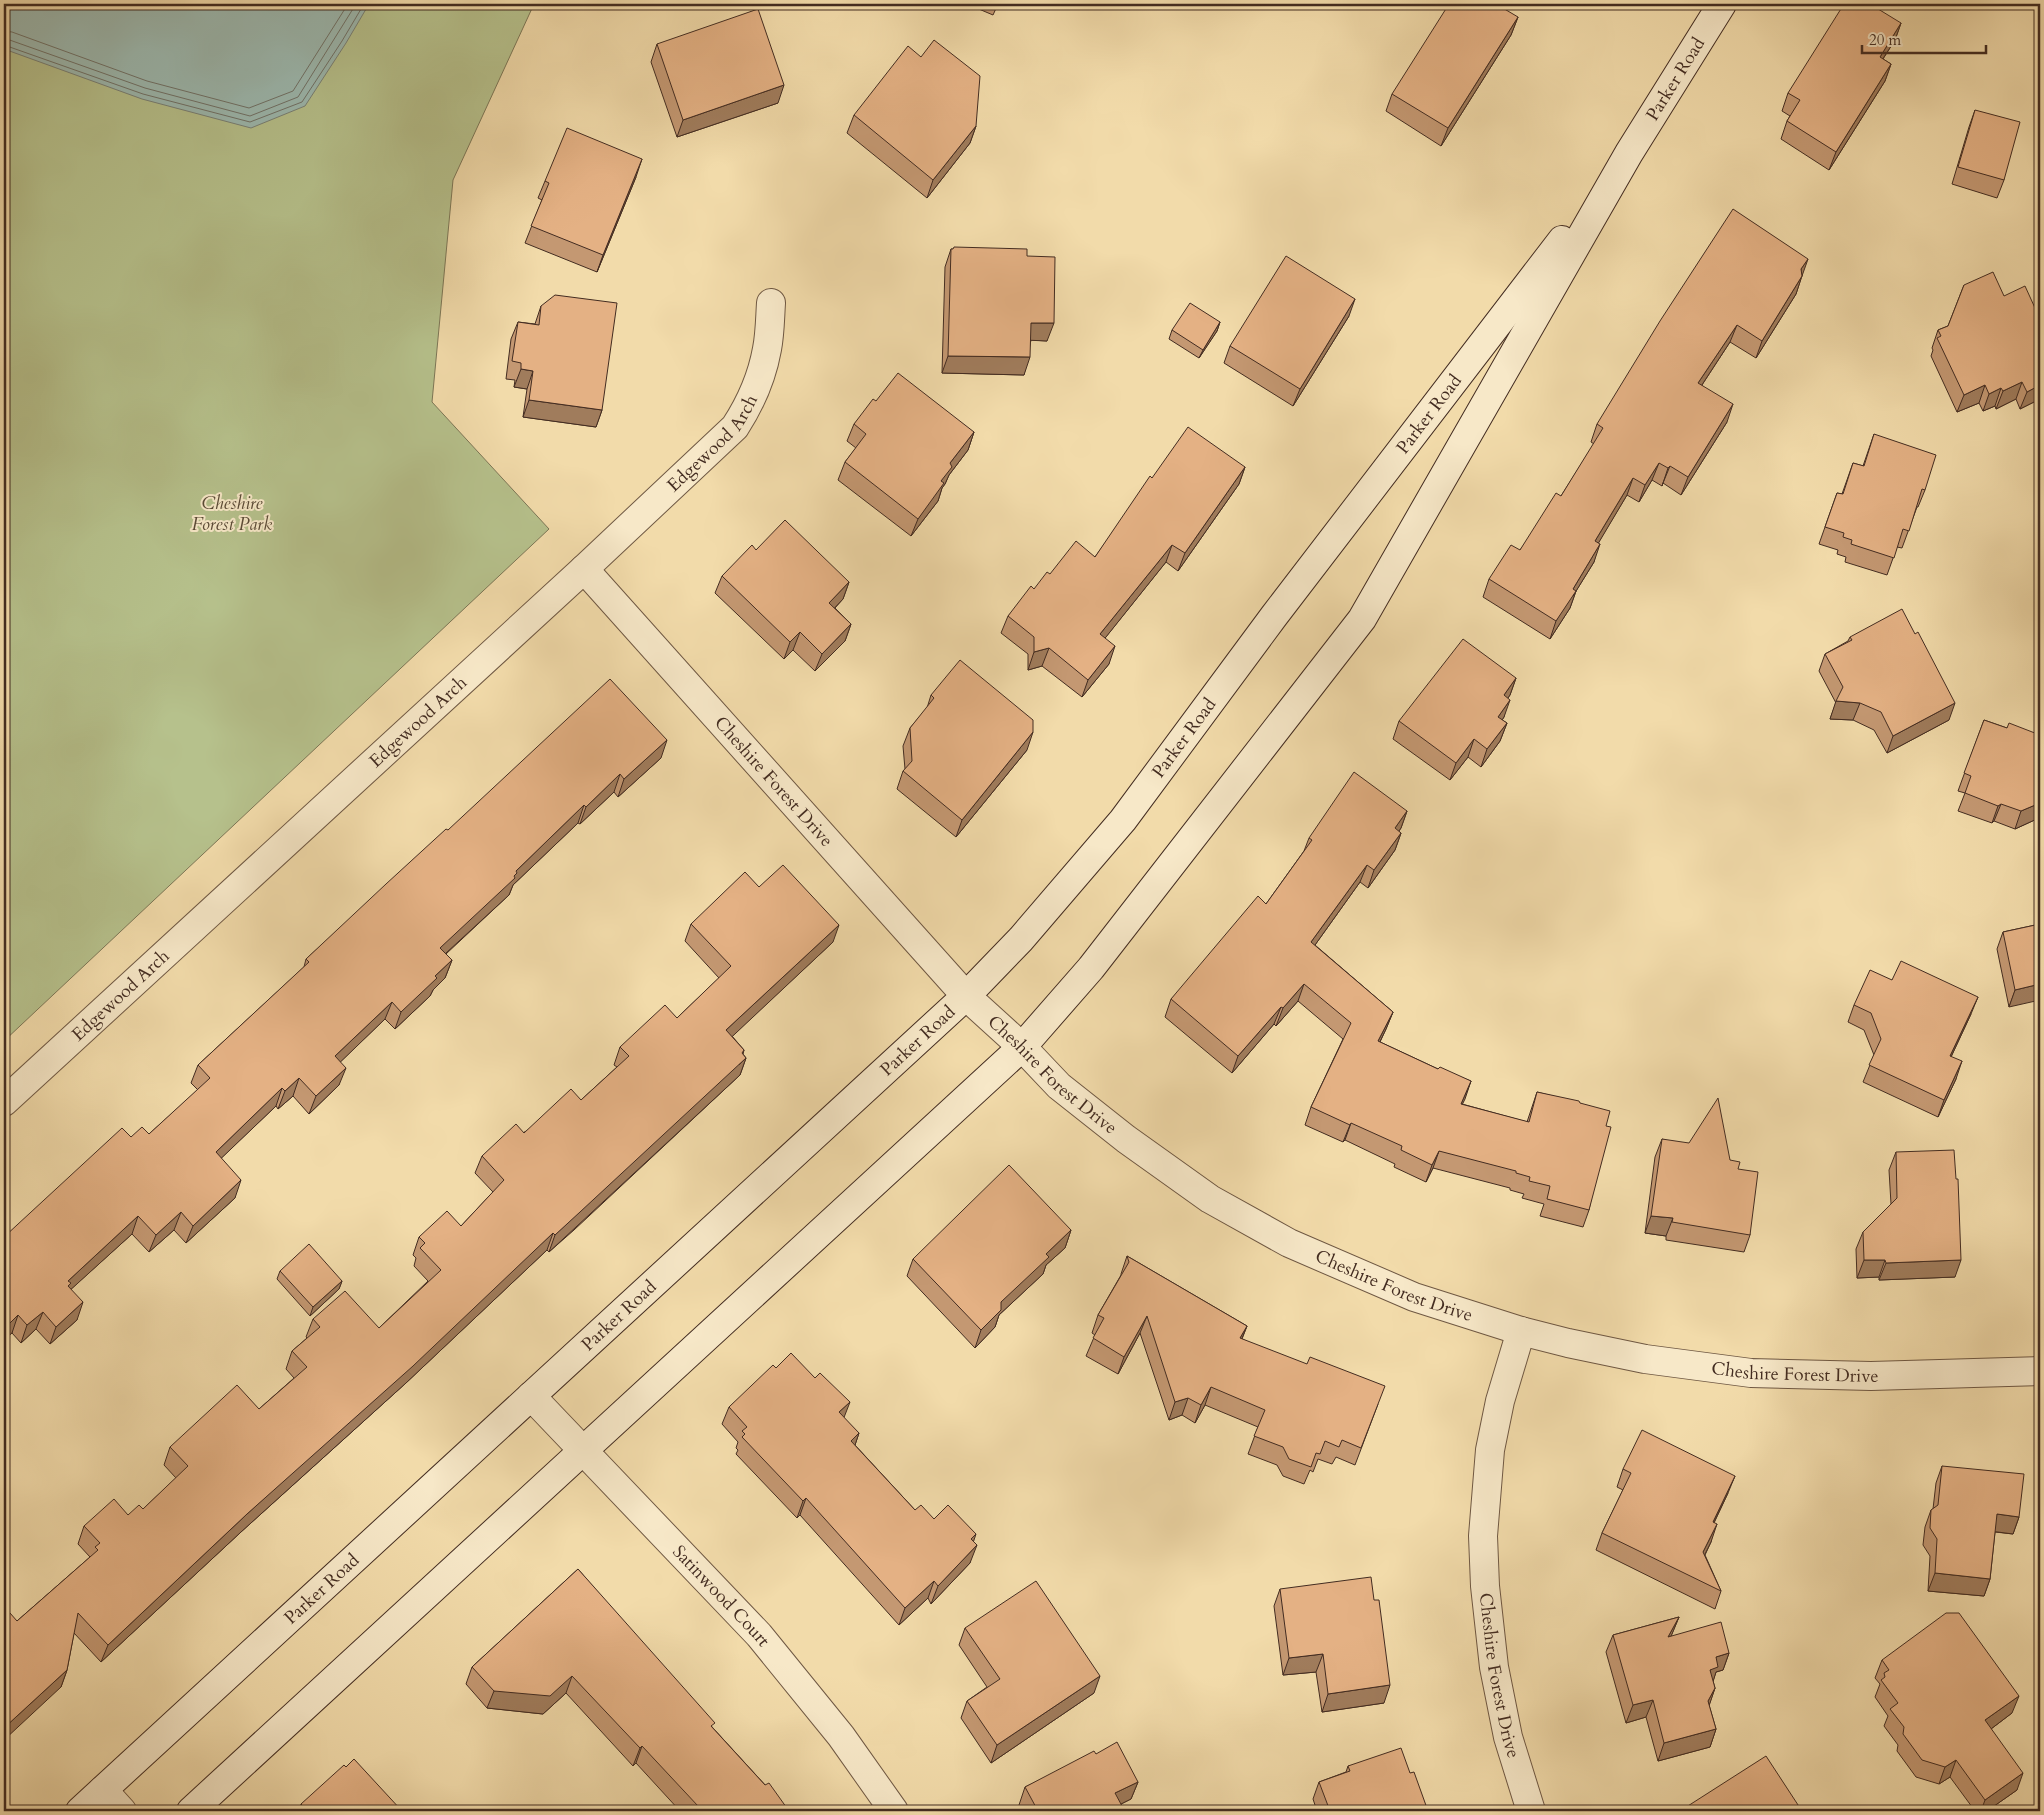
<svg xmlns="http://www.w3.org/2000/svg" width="2044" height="1815" viewBox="0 0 2044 1815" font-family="Cardo,serif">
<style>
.green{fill:#b6c18c;stroke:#7c7656}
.water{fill:#9cb9b0;stroke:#788177}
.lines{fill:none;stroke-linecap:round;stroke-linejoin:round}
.shore{stroke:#707268;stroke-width:1}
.street-casing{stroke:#6f5843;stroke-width:30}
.secondary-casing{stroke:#432c21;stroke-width:30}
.street{stroke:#f7e8c8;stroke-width:28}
.secondary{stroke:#f7e8c8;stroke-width:28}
.wall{fill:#c49872;stroke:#432c21}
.shaded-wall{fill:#a07c5c;stroke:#432c21}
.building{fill:#e4b184;stroke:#432c21}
.labels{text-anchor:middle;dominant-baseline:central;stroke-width:4;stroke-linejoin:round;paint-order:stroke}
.street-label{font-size:18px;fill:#432c21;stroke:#f7e8c8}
.park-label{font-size:18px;font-style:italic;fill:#5a4a36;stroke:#f7e8c8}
</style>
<rect width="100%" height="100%" fill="#f2dbaa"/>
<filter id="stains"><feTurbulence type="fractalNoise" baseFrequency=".004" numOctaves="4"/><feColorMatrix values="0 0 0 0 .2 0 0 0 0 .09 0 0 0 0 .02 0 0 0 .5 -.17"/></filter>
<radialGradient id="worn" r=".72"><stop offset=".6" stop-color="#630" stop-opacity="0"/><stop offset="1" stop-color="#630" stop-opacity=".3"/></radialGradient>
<!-- green -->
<path class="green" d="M4,4H534L453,180L432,402L549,529L4,1041Z"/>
<!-- water -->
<path class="water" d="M4,4H369L346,43L305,106L251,128L142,99L4,49Z"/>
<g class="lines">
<!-- shore -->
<g class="shore">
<path d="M4,31L12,32L147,81L249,108L293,91L348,4"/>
<path d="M4,38L145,88L250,116L298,97L356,4"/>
<path d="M4,45L143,94L250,122L302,102L342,41L364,4"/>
</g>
<defs>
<g id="street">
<path id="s1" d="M584,569L966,996L1022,1047L1059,1086L1126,1139L1210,1199L1289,1243L1414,1297L1521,1331L1568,1343L1645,1359L1751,1373L1871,1376L2040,1371"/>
<path id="s2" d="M4,1102L584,569L735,427C750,404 762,377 767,349C770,334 770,318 771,303"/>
<path id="s3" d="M1521,1331L1500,1401L1490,1450L1483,1536L1485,1586L1494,1667L1508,1737L1531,1811"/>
<path id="s4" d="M531,1396L759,1635L841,1736L894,1811"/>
<path d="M103,1790L122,1811"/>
</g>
<g id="secondary">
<path id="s5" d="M80,1811L966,996L1021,939L1123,820L1274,616L1562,240"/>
<path id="s6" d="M191,1811L1022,1047L1091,968L1362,619L1629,153L1722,4"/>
</g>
</defs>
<!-- street casing -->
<use href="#street" class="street-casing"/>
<!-- secondary casing -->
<use href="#secondary" class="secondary-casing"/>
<!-- street -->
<use href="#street" class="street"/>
<!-- secondary -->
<use href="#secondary" class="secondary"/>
</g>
<!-- wall -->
<g class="wall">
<path d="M967,4H998L993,15Z"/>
<path d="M1518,17L1511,35L1441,146L1386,111L1392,94Z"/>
<path d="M1901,23L1895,40L1883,59L1891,64L1885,81L1829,170L1781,139L1787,121L1790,116L1782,111L1788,93Z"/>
<path d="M657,44L778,103L677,137L651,62Z"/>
<path d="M1975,110L2004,180L1997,198L1952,184L1969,127Z"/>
<path d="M854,115L976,126L970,143L927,198L847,133Z"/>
<path d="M636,177L597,272L525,243L542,200L538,198L545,181Z"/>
<path d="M951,249L1027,256L1047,341L1031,340L1024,375L942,373L945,267Z"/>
<path d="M1802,275L1796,294L1756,358L1730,342L1702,385L1727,422L1681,495L1663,483L1662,486L1652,480L1639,502L1627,495L1598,543L1594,562L1576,591L1570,608L1550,639L1483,597L1489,579L1520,550L1561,496L1594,444L1591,442L1597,424Z"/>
<path d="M1964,285L2040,399L2020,409L2016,399L1996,409L1995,406L1983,411L1979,403L1957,412L1931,356L1933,350L1932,348L1938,330L1948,326Z"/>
<path d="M541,306L602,410L596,427L523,417L527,389L514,387L515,380L506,379L511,339L518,322L535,324Z"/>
<path d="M1349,316L1293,406L1224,363L1230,346Z"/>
<path d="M1220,322L1217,331L1199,358L1169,339L1172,330Z"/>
<path d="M876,401L974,432L968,450L949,475L945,484L942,488L938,501L911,536L838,480L845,462L856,448L847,441L854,424Z"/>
<path d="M1874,434L1925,490L1918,507H1917L1902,548L1897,547L1887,575L1845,562L1846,557L1837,554L1838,550L1819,544L1837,493L1842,494L1853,463L1863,466Z"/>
<path d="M1245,467L1239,484L1178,571L1166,562L1105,638L1109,664L1082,697L1042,666L1028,670V654L1001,633L1008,616L1034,589L1095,557L1152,478Z"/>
<path d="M756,550L849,582L843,599L835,608L851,624L845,641L815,671L793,650L784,659L715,593L722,576Z"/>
<path d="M1850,637L1949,720L1887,753L1874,730L1853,720L1830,719L1836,703L1819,671L1825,654L1848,641Z"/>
<path d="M1516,678L1510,695L1508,698L1504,717L1502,720L1507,723L1500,741L1481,767L1468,757L1450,780L1393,739L1399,721Z"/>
<path d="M931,695L1027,750L956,837L897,789L903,771L905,769L903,746L910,728L927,708Z"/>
<path d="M1984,720L2007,728L2040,735V819L2039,818L2015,829L1994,821L1992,823L1958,811L1965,793L1958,791Z"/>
<path d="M661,758L618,797L614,792L580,824L578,823L513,885L509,895L446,954L452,960L445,978L433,990L430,996L395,1029L385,1019L340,1062L339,1085L309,1114L293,1096L278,1109L276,1106L221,1158L235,1198L186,1243L174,1230L149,1252L132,1234L71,1289L77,1320L50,1344L36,1329L21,1343L12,1333L4,1237L131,1137L149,1134L198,1090L191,1083L198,1065L304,967L306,959L448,830Z"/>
<path d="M1407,811L1401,828L1399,831L1401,833L1395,850L1368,888L1360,882L1315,945L1393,1012L1386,1029L1380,1042L1438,1069L1471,1081L1462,1104L1527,1122L1537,1092L1580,1103L1606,1126L1589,1210L1583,1227L1540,1216L1544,1204L1522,1198L1524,1194L1510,1190V1188L1433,1168L1426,1182L1394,1167L1395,1164L1345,1140L1343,1142L1305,1125L1311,1107L1343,1039L1298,1001L1276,1026L1274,1024L1232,1073L1165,1017L1171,999L1266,904L1304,851L1309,838Z"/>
<path d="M759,887L833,942L732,1036L744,1050L743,1054L746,1058L740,1075L574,1230L549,1252L547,1250L406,1383L241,1532L101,1662L74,1633L67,1670L61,1687L17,1621L90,1557L78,1544L84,1526L128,1515L143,1509L176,1478L164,1465L170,1447L259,1409L294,1378L286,1369L292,1351L307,1338L306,1337L313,1319L379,1328L428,1281L414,1266L416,1258L413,1255L419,1237L461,1226L493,1192L475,1173L482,1156L581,1100L617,1067L614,1065L620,1047L677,1018L719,978L685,941L691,924Z"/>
<path d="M2040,924L2009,1007L1997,949L2003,932Z"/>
<path d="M1892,980L1971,1014L1951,1057L1956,1079L1938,1117L1863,1082L1874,1055L1864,1030L1848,1022L1854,1005Z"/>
<path d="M1662,1139L1730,1160L1738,1169L1750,1235L1744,1252L1666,1240V1236L1645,1233L1655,1157Z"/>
<path d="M1896,1152L1955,1277L1879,1280V1277L1857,1278L1856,1249L1863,1232L1891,1204L1889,1170Z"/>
<path d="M1071,1230L1065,1248L1046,1265L1043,1274L999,1315L995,1327L975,1348L907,1276L913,1259Z"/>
<path d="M1127,1256L1247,1326L1242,1339L1378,1404L1355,1465L1336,1457L1332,1464L1318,1459L1313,1472L1310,1470L1304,1484L1283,1476L1277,1465L1248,1454L1258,1427L1205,1405L1195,1423L1182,1415L1169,1420L1140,1333L1118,1374L1086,1356L1095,1335L1092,1333L1098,1315L1121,1275V1274Z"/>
<path d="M280,1271L342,1281L339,1289L310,1316L277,1279Z"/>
<path d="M776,1368L844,1418L859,1433L855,1445L915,1510L934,1519L973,1541L970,1563L931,1604L928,1598L899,1625L800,1515L797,1518L736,1454L738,1450L736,1448L738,1442L722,1424L729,1407Z"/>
<path d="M1942,1466L2019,1517L2013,1534L1995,1532L1990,1579L1984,1596L1928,1591L1930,1556L1923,1545L1925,1527L1931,1510L1933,1509L1936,1483Z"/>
<path d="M1623,1469L1728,1493L1714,1523L1711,1542L1705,1555L1721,1591L1715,1609L1596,1550L1602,1533L1623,1490L1617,1487Z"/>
<path d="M578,1569L713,1728L789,1811H680L636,1763L633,1766L566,1693L543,1714L487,1708L466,1684L472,1667Z"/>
<path d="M1280,1589L1384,1703L1322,1712L1316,1672L1283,1675L1274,1606Z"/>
<path d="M1679,1617L1671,1636L1729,1653L1723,1670L1716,1672L1713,1681L1715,1688L1709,1705L1716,1729L1710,1747L1658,1761L1646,1717L1626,1723L1606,1652L1613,1635Z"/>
<path d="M965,1628L1094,1693L991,1763L961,1718L967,1701L987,1687L959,1645Z"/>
<path d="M1882,1660L2012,1713L1991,1729L2017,1790L1987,1811H1975L1950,1777L1939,1784L1916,1777L1897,1751L1898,1745L1884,1726L1888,1716L1875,1697L1880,1684L1875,1678Z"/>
<path d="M1096,1754L1138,1782L1131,1799L1121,1804L1122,1806L1121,1811H1022L1019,1805L1025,1787Z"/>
<path d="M1348,1766L1410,1773L1428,1811H1317L1313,1799L1319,1782L1346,1772Z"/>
<path d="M301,1804L402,1811H299Z"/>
</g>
<!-- shaded-wall -->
<g class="shaded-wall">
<path d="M1518,17L1511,35L1441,146L1448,128Z"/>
<path d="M1901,23L1895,40L1873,74L1880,57Z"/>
<path d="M1891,64L1885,81L1829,170L1836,152Z"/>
<path d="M784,85L778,103L677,137L683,120Z"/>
<path d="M976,126L970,143L927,198L933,180Z"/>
<path d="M642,159L636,177L597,272L603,255Z"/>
<path d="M1808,259L1802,276L1801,269Z"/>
<path d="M1802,276L1796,294L1756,358L1762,341Z"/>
<path d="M1355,299L1349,316L1293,406L1300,389Z"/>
<path d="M1220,322L1217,331L1199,358L1203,350Z"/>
<path d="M1031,323H1054L1047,341L1025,340Z"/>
<path d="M1737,325L1730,342L1692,400L1698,383Z"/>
<path d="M948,356L1030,357L1024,375L942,373Z"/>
<path d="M521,369L533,371L527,389L514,387Z"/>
<path d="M2022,382L2016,399L1996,409L2003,391Z"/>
<path d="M1985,385L1979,403L1957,412L1964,395Z"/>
<path d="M2040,385V399L2020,409L2027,392Z"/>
<path d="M2001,388L1995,406L1983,411L1989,394Z"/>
<path d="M529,400L602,410L596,427L523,417Z"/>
<path d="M1733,404L1727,422L1681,495L1688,477Z"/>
<path d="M974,432L968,450L949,475L945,484L942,488L938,501L911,536L918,519L941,481L950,463Z"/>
<path d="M1659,463L1652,480L1639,502L1645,485Z"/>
<path d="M1670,466L1663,483L1662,486L1668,468Z"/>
<path d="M1245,467L1239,484L1178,571L1185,553Z"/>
<path d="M1633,478L1627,495L1589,559L1595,541Z"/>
<path d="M1600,544L1594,562L1573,596L1576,591L1570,608L1550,639L1556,621L1573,589Z"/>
<path d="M1172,545L1166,562L1094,652L1100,634Z"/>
<path d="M849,582L843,599L823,620L829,603Z"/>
<path d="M851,624L845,641L815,671L822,654Z"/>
<path d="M800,632L793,650L784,659L790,642Z"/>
<path d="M1115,646L1109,664L1082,697L1088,680Z"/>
<path d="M1049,648L1042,666L1028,670L1034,652Z"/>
<path d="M1516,678L1510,695L1498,712L1504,695Z"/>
<path d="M1510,700L1504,717L1492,735L1498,717Z"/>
<path d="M1836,701L1860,703L1853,720L1830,719Z"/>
<path d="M1955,703L1949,720L1887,753L1893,736Z"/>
<path d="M1507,723L1500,741L1481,767L1487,749Z"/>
<path d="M1033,732L1027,750L956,837L962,820Z"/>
<path d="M1474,739L1468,757L1450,780L1456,763Z"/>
<path d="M667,740L661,758L618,797L624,779Z"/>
<path d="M620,774L614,792L580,824L586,807Z"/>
<path d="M2040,803V815L2039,818L2015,829L2021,811Z"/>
<path d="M2001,804L1994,821L1992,823L1998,806Z"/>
<path d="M584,805L578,823L513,885L509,895L433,965L440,948L516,871Z"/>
<path d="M1407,811L1401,828L1388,846L1395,828Z"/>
<path d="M1401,833L1395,850L1368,888L1374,870Z"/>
<path d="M1367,865L1360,882L1305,959L1311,942Z"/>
<path d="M839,925L833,942L720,1048L726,1030Z"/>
<path d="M452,960L445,978L433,990L430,996L395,1029L401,1012L435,976Z"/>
<path d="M1304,984L1298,1001L1276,1026L1283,1008Z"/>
<path d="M2040,984V1000L2009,1007L2015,990Z"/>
<path d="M1978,997L1971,1014L1943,1074L1950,1056Z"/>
<path d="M392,1002L385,1019L328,1074L335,1056Z"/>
<path d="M1281,1007L1274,1024L1232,1073L1238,1056Z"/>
<path d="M1393,1012L1386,1029L1372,1058L1378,1041Z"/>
<path d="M744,1050L739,1065L746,1058L740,1075L549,1252L555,1235Z"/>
<path d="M1962,1061L1956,1079L1938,1117L1944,1100Z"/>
<path d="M346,1068L339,1085L309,1114L316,1096Z"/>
<path d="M299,1078L293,1096L278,1109L285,1091Z"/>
<path d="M1471,1081L1465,1099L1454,1121L1461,1104Z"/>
<path d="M282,1088L276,1106L209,1170L216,1152Z"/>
<path d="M1351,1123L1345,1140L1343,1142L1350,1125Z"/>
<path d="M1439,1151L1433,1168L1426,1182L1432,1165Z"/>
<path d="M241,1180L235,1198L186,1243L193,1226Z"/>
<path d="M181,1212L174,1230L149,1252L156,1235Z"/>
<path d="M138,1216L132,1234L67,1293L68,1281Z"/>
<path d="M1651,1216L1673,1218L1666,1236L1645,1233Z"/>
<path d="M1071,1230L1065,1248L1046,1265L1043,1274L999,1315L995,1327L975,1348L981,1330L1001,1302L1046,1254Z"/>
<path d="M553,1233L547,1250L406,1383L241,1532L101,1662L108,1645L247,1514Z"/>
<path d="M1864,1260H1885L1879,1277L1857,1278Z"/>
<path d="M1961,1260L1955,1277L1879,1280L1886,1263Z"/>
<path d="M342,1281L339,1289L310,1316L313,1307Z"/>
<path d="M83,1302L77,1320L50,1344L56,1327Z"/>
<path d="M43,1312L36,1329L21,1343L27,1325Z"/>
<path d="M18,1315L12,1333L4,1340V1329Z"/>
<path d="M1147,1316L1140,1333L1118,1374L1124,1357Z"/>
<path d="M1247,1326L1240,1343V1338Z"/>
<path d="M1211,1387L1205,1405L1195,1423L1201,1405Z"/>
<path d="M1188,1398L1182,1415L1169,1420L1175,1402Z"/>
<path d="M850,1402L843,1420L839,1412Z"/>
<path d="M859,1433L853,1451L851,1441Z"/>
<path d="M1735,1476L1728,1493L1706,1539L1713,1522Z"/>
<path d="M806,1498L800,1515L797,1518L803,1501Z"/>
<path d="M1997,1514L2019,1517L2013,1534L1990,1531Z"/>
<path d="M1717,1524L1711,1542L1697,1570L1703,1552Z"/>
<path d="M976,1534L970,1552L971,1539Z"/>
<path d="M977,1545L970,1563L931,1604L938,1586Z"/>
<path d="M1935,1573L1990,1579L1984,1596L1928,1591Z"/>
<path d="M934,1581L928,1598L899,1625L905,1608Z"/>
<path d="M1679,1617L1672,1634L1662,1655L1668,1637Z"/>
<path d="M1729,1653L1723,1670L1716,1672L1712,1685L1710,1670L1716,1657Z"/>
<path d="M1323,1654L1316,1672L1283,1675L1289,1658Z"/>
<path d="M67,1670L61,1687L4,1740V1728Z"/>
<path d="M572,1676L566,1693L543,1714L487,1708L494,1691Z"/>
<path d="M1100,1676L1094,1693L991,1763L997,1745Z"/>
<path d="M1390,1685L1384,1703L1322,1712L1328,1694Z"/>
<path d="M1715,1688L1709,1706L1708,1701Z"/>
<path d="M2019,1696L2012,1713L1979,1738L1985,1720Z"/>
<path d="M1653,1700L1646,1717L1626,1723L1633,1705Z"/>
<path d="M1716,1729L1710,1747L1658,1761L1664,1743Z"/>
<path d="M642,1746L636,1763L633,1766L640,1748Z"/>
<path d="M1956,1760L1950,1777L1939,1784L1945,1767Z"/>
<path d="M2023,1773L2017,1790L1987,1811H1981L1985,1800Z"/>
<path d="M1138,1782L1131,1799L1109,1810L1115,1793Z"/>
<path d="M1122,1806L1121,1811H1115L1116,1810Z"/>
</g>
<!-- building -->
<g class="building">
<path d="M1449,4H1496L1518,17L1448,128L1392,94Z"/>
<path d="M1844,4H1870L1901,23L1880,57L1891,64L1836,152L1787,121L1800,100L1788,93Z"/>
<path d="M758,9L784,85L683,120L657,44Z"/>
<path d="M934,40L980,76L976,126L933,180L854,115L908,46L921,57Z"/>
<path d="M1975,110L2020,122L2004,180L1958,167Z"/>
<path d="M567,128L642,159L603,255L531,226L549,183L545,181Z"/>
<path d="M1733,209L1808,259L1801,269L1802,276L1762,341L1737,325L1698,383L1733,404L1688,477L1670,466L1668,468L1659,463L1645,485L1633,478L1595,541L1600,544L1573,589L1576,591L1556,621L1489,579L1511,545L1520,550L1556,493L1561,496L1603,428L1597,424L1660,321Z"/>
<path d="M954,247L1027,249V256L1055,257L1054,323H1031L1030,357L948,356L951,249H953Z"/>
<path d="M1286,256L1355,299L1300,389L1230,346Z"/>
<path d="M1993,272L2004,296L2025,286L2040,319V385L2027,392L2022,382L2003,391L2001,388L1989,394L1985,385L1964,395L1937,338L1941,336L1938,330L1948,326L1964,285Z"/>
<path d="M4,275L8,277L4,285Z"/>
<path d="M555,295L617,303L602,410L529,400L533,371L521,369V363L512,361L518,322L539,325L541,306Z"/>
<path d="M1190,303L1220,322L1203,350L1172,330Z"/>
<path d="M898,373L974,432L950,463L952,467L941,481L944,483L918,519L845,462L866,434L854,424L873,399L876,401Z"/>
<path d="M1188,427L1245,467L1185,553L1172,545L1100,634L1115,646L1088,680L1049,648L1034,652V637L1008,616L1031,586L1034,589L1047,572L1050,574L1076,541L1095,557L1150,476L1152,478Z"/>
<path d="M1874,434L1936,455L1925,490L1922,489L1909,531L1903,529L1894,558L1851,544L1852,540L1843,537L1844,533L1825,527L1837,493L1843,494L1853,463L1864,466Z"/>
<path d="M785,520L849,582L829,603L851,624L822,654L800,632L790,642L722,576L752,545L756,550Z"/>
<path d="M1902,609L1915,634L1918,632L1955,703L1893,736L1881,712L1860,703L1836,701L1843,687L1825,654L1852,640L1850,637Z"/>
<path d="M1463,639L1516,678L1504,695L1510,700L1498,717L1507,723L1487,749L1474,739L1456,763L1399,721Z"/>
<path d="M960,660L1033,720V732L962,820L903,771L912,761L910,728L934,698L931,695Z"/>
<path d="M610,679L667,740L624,779L620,774L586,807L584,805L516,871L517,873L514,876L515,878L440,948L452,960L435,976L437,978L401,1012L392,1002L335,1056L346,1068L316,1096L299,1078L285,1091L282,1088L216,1152L241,1180L193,1226L181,1212L156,1235L138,1216L68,1281L71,1283L68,1286L83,1302L56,1327L43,1312L27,1325L18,1315L4,1329V1237L122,1128L131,1137L142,1127L149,1134L210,1078L198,1065L309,962L306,959L386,884L446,829L448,830Z"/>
<path d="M1984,720L2007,728L2009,723L2040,735V803L2021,811L2001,804L1998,806L1965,793L1971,776L1964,773Z"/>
<path d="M1354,772L1407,811L1395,828L1401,833L1374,870L1367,865L1311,942L1393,1012L1378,1041L1438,1069L1440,1067L1471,1081L1461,1104L1529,1122L1537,1092L1579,1101L1580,1103L1610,1111L1606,1126L1611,1127L1589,1210L1547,1199L1550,1186L1529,1181L1530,1177L1516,1173V1171L1439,1151L1432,1165L1401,1150L1402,1146L1351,1123L1350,1125L1311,1107L1351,1023L1304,984L1283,1008L1281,1007L1238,1056L1171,999L1258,896L1266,904L1312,840L1309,838Z"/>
<path d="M783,865L839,925L726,1030L744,1050L742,1053L746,1058L580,1212L555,1235L553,1233L413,1366L247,1514L108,1645L78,1613L67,1670L4,1728V1618L10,1613L17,1621L98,1550L95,1547L100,1543L84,1526L114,1499L128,1515L139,1505L143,1509L188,1466L170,1447L237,1385L259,1409L307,1367L292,1351L320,1327L313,1319L345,1291L379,1328L441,1270L420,1248L425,1243L419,1237L447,1211L461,1226L504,1180L482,1156L516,1124L524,1133L571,1089L581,1100L629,1056L620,1047L665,1005L677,1018L731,966L691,924L745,872L759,887Z"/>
<path d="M2040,924V984L2015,990L2003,932Z"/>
<path d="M1901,961L1978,997L1950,1056L1962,1061L1944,1100L1869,1065L1881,1039L1871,1013L1854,1005L1870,970L1892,980Z"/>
<path d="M1718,1098L1730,1160L1740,1162L1738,1169L1758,1172L1750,1235L1672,1222L1673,1218L1651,1216L1662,1139L1689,1143Z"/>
<path d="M1954,1150L1956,1179H1958L1961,1260L1886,1263L1885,1260H1864L1863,1232L1897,1198L1896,1152Z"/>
<path d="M1009,1165L1071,1230L1046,1254L1049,1257L1001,1302V1310L981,1330L913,1259Z"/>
<path d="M309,1244L342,1281L313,1307L280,1271Z"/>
<path d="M1127,1256L1247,1326L1240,1338L1307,1364L1310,1357L1385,1386L1361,1448L1342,1440L1339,1447L1325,1441L1320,1454L1316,1453L1311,1467L1289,1459L1283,1447L1254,1436L1265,1410L1211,1387L1201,1405L1188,1398L1175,1402L1147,1316L1124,1357L1093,1338L1104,1318L1098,1315L1129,1262Z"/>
<path d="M791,1353L815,1378L820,1373L850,1402L839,1412L859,1433L851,1441L915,1510L921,1505L934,1519L948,1505L976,1534L971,1539L977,1545L938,1586L934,1581L905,1608L806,1498L803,1501L742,1437L745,1434L742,1431L747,1427L729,1407L773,1365L776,1368Z"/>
<path d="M1642,1430L1735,1476L1713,1522L1717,1524L1703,1552L1721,1591L1602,1533L1631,1473L1623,1469Z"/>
<path d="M1942,1466L2024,1474L2019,1517L1997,1514L1990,1579L1935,1573L1937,1539L1930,1528L1931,1510L1938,1505Z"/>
<path d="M578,1569L715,1723L711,1726L765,1785L769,1783L789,1811H702L698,1806L642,1746L640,1748L572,1676L550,1696L494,1691L472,1667Z"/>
<path d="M1371,1577L1374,1600H1379L1390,1685L1328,1694L1323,1654L1289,1658L1280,1589Z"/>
<path d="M1036,1581L1100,1676L997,1745L967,1701L1000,1679L965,1628Z"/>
<path d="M1946,1613H1959L2019,1696L1985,1720L2023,1773L1985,1800L1956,1760L1945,1767L1922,1760L1903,1734L1904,1727L1890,1709L1898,1703L1881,1680L1885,1677L1884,1673L1889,1670L1882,1660Z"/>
<path d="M1679,1617L1668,1637L1721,1622L1729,1653L1716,1657L1718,1667L1710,1670L1715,1688L1708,1701L1716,1729L1664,1743L1653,1700L1633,1705L1613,1635Z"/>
<path d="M1117,1742L1138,1782L1115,1793L1122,1806L1116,1810L1117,1811H1038L1025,1787L1094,1751L1096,1754Z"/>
<path d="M1401,1748L1410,1773L1414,1772L1428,1811H1330L1319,1782L1350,1771L1348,1766Z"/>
<path d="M1766,1756L1802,1811H1680Z"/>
<path d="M354,1759L402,1811H308L301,1804L344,1765L346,1767Z"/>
</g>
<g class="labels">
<!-- street labels -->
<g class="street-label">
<text stroke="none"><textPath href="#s6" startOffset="2300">Parker Road</textPath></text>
<text stroke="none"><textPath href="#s5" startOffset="1948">Parker Road</textPath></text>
<text stroke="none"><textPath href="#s2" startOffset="968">Edgewood Arch</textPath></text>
<text stroke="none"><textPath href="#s2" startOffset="562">Edgewood Arch</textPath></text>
<text stroke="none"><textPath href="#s5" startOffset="1542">Parker Road</textPath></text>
<text stroke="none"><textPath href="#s1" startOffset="285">Cheshire Forest Drive</textPath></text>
<text stroke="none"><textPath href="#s2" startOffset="158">Edgewood Arch</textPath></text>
<text stroke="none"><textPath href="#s5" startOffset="1138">Parker Road</textPath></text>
<text stroke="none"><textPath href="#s1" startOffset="690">Cheshire Forest Drive</textPath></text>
<text stroke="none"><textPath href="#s1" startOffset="1095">Cheshire Forest Drive</textPath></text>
<text stroke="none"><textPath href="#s5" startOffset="732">Parker Road</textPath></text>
<text stroke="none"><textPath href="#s1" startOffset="1508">Cheshire Forest Drive</textPath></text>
<text stroke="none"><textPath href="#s5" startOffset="328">Parker Road</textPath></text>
<text stroke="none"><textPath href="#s4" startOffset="276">Satinwood Court</textPath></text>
<text stroke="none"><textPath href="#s3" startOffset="350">Cheshire Forest Drive</textPath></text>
</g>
<!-- park labels -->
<g class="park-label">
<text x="232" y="503">Cheshire<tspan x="232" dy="21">Forest Park</tspan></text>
</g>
</g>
<!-- margin -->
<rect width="2044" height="1815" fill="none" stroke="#f2dbaa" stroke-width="20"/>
<rect x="5" y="5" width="2034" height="1805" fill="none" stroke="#432c21" stroke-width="2.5"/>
<rect x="10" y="10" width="2024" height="1795" fill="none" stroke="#432c21"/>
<!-- scale -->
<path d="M1862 45v8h124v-8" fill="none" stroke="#432c21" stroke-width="2.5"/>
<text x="1869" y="45" font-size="15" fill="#432c21" stroke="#f7e8c8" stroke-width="4" paint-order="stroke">20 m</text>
<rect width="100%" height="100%" filter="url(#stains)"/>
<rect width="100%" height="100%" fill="url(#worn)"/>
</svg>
